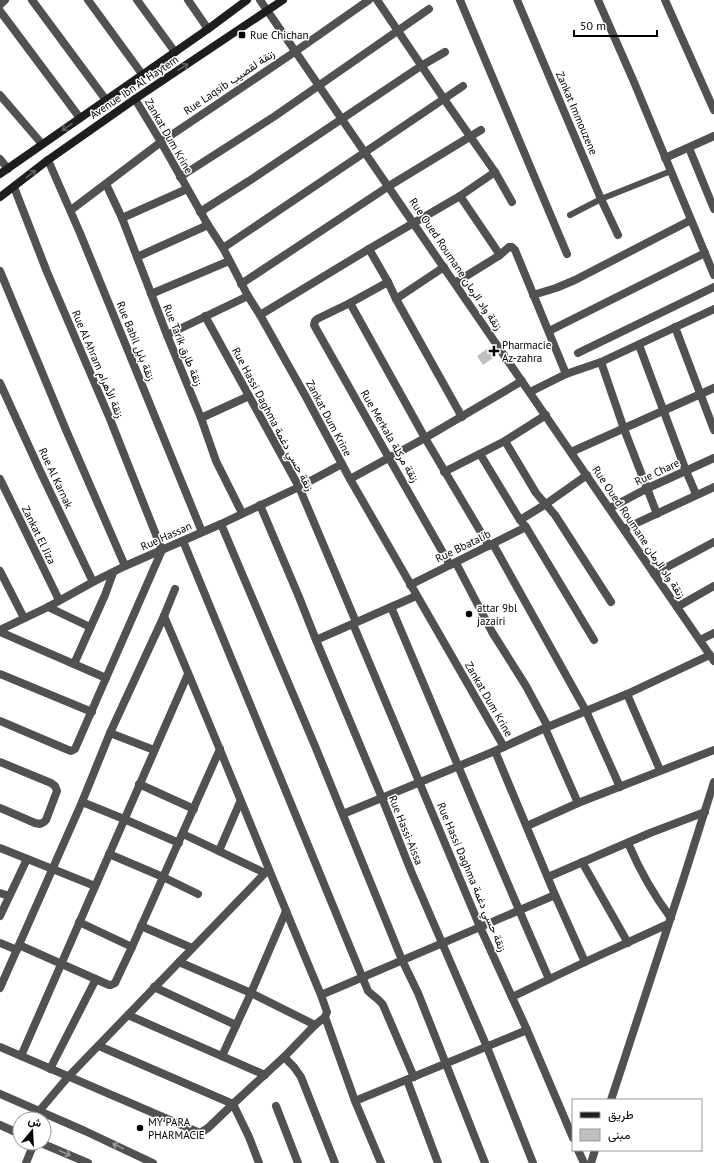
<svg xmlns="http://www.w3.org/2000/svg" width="714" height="1163" viewBox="0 0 714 1163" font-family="'PT Sans',Vazirmatn,sans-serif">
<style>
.building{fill:#c0c0c0}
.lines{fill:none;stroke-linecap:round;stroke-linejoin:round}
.service{stroke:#515151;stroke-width:6}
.minor{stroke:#515151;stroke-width:8}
.tertiary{stroke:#515151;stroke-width:8}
.secondary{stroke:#1e1e1e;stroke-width:8}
.oneway{stroke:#626262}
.oneway2{stroke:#979797}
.poi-dot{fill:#000;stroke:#fff;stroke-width:1.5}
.labels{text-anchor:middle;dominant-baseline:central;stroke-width:3;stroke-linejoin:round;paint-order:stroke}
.poi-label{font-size:11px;fill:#000;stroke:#fff;text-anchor:start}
.street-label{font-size:11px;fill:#000;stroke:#fff}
</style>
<rect width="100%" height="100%" fill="#fff"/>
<!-- building -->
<path class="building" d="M490,347L496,356L483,365L477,356Z"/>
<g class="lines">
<!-- service -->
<path class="service" d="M570,215L601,199L671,171"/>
<!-- minor -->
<g class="minor">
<path d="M32,0L106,100"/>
<path d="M88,0L142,74"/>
<path d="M137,0L175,52"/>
<path d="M188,0L208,29"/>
<path d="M377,0L444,99L495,172L512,202"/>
<path d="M460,0L567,254"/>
<path d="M517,0L601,199L618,235"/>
<path d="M598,0L634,82L714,275"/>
<path d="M665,0L714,110"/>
<path d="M0,5L5,0"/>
<path d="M0,11L80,118"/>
<path d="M0,95L42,144"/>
<path d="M135,99L161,142L208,225L223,248L248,296L260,315L306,397L350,479L504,747"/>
<path d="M689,148L714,209"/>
<path d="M665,158L714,136"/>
<path d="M0,159L8,169"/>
<path d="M48,160L80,233L202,532"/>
<path d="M180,177L275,116L429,9"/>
<path d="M106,184L122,218L167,335L201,418L216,461L242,513"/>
<path d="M460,196L500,255"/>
<path d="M71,210L161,142L296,51L369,0"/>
<path d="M200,212L249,181L421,66L445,52"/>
<path d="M122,218L187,189"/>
<path d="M223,248L463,86"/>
<path d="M369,249L388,282L396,299L462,417"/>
<path d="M137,257L208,225"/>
<path d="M0,271L66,430L125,566"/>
<path d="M388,282L350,303L317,319L315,321L314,325L389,458L450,565"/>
<path d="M455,283L500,255L509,247H512L515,250L566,374"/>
<path d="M241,284L389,186L481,130"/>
<path d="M151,294L229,261"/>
<path d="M533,295L556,288L575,280L691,220"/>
<path d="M396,299L444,267"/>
<path d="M350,303L425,438L489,546"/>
<path d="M260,315L369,249L460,196L495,172"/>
<path d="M205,316L299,487L356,622"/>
<path d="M675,327L714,430"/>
<path d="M549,331L705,253"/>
<path d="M167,335L248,296"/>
<path d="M639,345L686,471L696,494"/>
<path d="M578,353L714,287"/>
<path d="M601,362L624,429L657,514"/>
<path d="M0,383L41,473L93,582"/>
<path d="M530,392L566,374L601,362L714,309"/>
<path d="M201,418L249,396"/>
<path d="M505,441L536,493L555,515L611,602"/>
<path d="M571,452L714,388"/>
<path d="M480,454L520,520L526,527L594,640"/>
<path d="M444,472L505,441L546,415"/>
<path d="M0,479L59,600"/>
<path d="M350,479L425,438L522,381"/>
<path d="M260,505L299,597L316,640L382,798L411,871L487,1047L533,1163"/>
<path d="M610,508L648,488L714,458"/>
<path d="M520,520L546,504L587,475"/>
<path d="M221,524L315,746L402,960L418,993L485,1163"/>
<path d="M624,529L714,487"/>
<path d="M183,541L368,991C373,996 379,999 383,1005L414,1077"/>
<path d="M493,544L586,711L620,787"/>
<path d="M456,563L492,632L526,686L548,727"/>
<path d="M0,571L24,618"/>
<path d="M654,574L714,542"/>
<path d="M410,585L526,527"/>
<path d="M48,607L90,627"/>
<path d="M391,607C444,731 495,856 549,979"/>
<path d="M677,607L714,586"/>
<path d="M164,616C218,742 268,869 321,995L327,1012L325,1017L355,1101L381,1163"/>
<path d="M353,624L480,927L527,1030L573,1138"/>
<path d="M0,630L48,607L93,582L125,566L221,524L299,487L342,464"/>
<path d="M0,632L106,678"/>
<path d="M316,640L416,596"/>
<path d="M700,640L714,633"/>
<path d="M74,664L105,595L113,573"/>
<path d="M0,674L92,712"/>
<path d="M627,694L660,770"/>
<path d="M0,721L66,749L71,751L75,749L162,550L110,419L47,272L14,187"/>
<path d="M545,728L578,803"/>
<path d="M110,733L154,750"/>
<path d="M495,751L555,895L585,962"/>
<path d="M0,762L51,783L55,786L57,791L46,820L44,822L40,824L35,823L0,808"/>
<path d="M139,784L194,809"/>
<path d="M82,802L124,819L179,843"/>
<path d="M343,814L495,751L545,728L627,694L710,655"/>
<path d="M527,826L578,803L714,750"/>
<path d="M183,834L265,873"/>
<path d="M628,843C640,871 652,893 671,918"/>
<path d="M0,848L95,886"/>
<path d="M219,851L240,802"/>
<path d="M109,854L163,877L198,894"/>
<path d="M582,862L628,943"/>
<path d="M548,877L650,833L705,812"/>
<path d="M0,893L9,896"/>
<path d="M0,916L27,859"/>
<path d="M79,922L132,947"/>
<path d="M141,926L192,948"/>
<path d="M0,943L17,950"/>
<path d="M19,945L109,985H111L115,983L132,947L220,749"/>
<path d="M179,962L251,993L315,1025"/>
<path d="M154,987L236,1025"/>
<path d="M0,988L82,802L110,733L164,616L175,589"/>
<path d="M321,995L555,895"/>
<path d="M512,997L585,962L668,924"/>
<path d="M128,1015L265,1075"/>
<path d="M99,1046L233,1104L249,1137L259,1163"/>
<path d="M0,1047L200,1133L208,1128L233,1104L284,1057L315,1025L325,1017"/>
<path d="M21,1056L188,674"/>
<path d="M222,1056L251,993L286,911"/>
<path d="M284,1057L294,1067L301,1077L335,1163"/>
<path d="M50,1069L96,979"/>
<path d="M407,1080L438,1163"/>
<path d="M355,1101L527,1030"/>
<path d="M276,1106L298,1163"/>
<path d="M40,1110L68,1077L268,870"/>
<path d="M578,1150L584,1163"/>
<path d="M26,1163L34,1143"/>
</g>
<!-- tertiary -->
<g class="tertiary">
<path d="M260,0L714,661"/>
<path d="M0,1094L85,1131L153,1163"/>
<path d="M611,1100L684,877L714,782"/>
<path d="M0,1125L20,1134"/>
<path d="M41,1143L88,1163"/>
<path d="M591,1163L595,1150"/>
</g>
<!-- secondary -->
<g class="secondary">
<path d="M0,174L208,29L247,0"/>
<path d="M0,197L48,160L135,99L283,0"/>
</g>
</g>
<!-- one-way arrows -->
<defs><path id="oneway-shaft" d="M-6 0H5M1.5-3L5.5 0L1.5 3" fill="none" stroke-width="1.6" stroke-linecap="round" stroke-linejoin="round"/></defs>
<g class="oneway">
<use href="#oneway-shaft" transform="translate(183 67) rotate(-34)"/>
<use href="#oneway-shaft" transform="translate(67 127) rotate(145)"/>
<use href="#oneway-shaft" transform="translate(31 174) rotate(-38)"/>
</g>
<g class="oneway2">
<use href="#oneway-shaft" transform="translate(118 1146) rotate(-154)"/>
<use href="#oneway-shaft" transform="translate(65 1153) rotate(23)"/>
</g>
<!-- markers -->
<g class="poi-dot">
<rect x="238" y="31" width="8" height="8" rx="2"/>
<path d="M492 345h4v4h4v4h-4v4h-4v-4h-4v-4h4z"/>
<circle cx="469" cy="614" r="4"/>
<circle cx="140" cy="1128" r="4"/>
</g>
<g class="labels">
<!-- poi labels -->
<g class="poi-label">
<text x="250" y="35">Rue Chichan</text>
<text x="502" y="345">Pharmacie<tspan x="502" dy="13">Az-zahra</tspan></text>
<text x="477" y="608">attar 9bl<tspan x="477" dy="13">jazairi</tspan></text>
<text x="148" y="1122">MY PARA<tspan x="148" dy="13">PHARMACIE</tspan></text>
</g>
<!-- street labels -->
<g class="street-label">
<text transform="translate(229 82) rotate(-34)">Rue Laqsib زنقة لقصيب</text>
<text transform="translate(134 87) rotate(-34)">Avenue Ibn Al Haytem</text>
<text transform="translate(577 113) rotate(67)">Zankat Immouzene</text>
<text transform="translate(169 136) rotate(60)">Zankat Dum Krine</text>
<text transform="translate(456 264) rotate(56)">Rue Oued Roumane زنقة واد الرمان</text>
<text transform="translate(136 341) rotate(68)">Rue Babil زنقة بابل</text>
<text transform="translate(183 345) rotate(68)">Rue Tarik زنقة طارق</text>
<text transform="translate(98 364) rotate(67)">Rue Al Ahram زنقة الأهرام</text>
<text transform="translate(329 418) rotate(62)">Zankat Dum Krine</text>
<text transform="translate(273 419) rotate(62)">Rue Hassi Daghma زنقة حسي دغمة</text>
<text transform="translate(390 436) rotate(60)">Rue Merkala زنقة مركلة</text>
<text transform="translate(657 472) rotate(-25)">Rue Chare</text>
<text transform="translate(56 478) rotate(65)">Rue Al Karnak</text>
<text transform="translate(639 532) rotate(56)">Rue Oued Roumane زنقة واد الرمان</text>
<text transform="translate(39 535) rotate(64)">Zankat El Jiza</text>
<text transform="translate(166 536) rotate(-24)">Rue Hassan</text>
<text transform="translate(463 546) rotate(-26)">Rue Bbatalib</text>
<text transform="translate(489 699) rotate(60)">Zankat Dum Krine</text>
<text transform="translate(406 830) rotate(68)">Rue Hassi-Aissa</text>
<text transform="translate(472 877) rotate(67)">Rue Hassi Daghma زنقة حسي دغمة</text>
</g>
</g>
<!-- legend -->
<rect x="572" y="1099" width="130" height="52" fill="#ffffff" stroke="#999999"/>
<rect x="580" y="1112" width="20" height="6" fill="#1e1e1e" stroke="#999999"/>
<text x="608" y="1119" font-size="12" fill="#000000">طريق</text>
<rect x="580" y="1129" width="20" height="12" fill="#c0c0c0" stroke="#999999"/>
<text x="608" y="1139" font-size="12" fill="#000000">مبنى</text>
<!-- north arrow -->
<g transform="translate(32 1131) rotate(18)"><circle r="19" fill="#ffffff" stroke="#999999"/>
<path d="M0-3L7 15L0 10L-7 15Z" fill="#000000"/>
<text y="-6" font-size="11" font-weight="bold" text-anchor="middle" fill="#000000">ش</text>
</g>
<!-- scale -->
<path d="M574 30v6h83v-6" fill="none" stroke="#000000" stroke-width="2"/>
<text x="580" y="30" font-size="12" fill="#000000" stroke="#ffffff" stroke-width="3" paint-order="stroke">50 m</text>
</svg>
